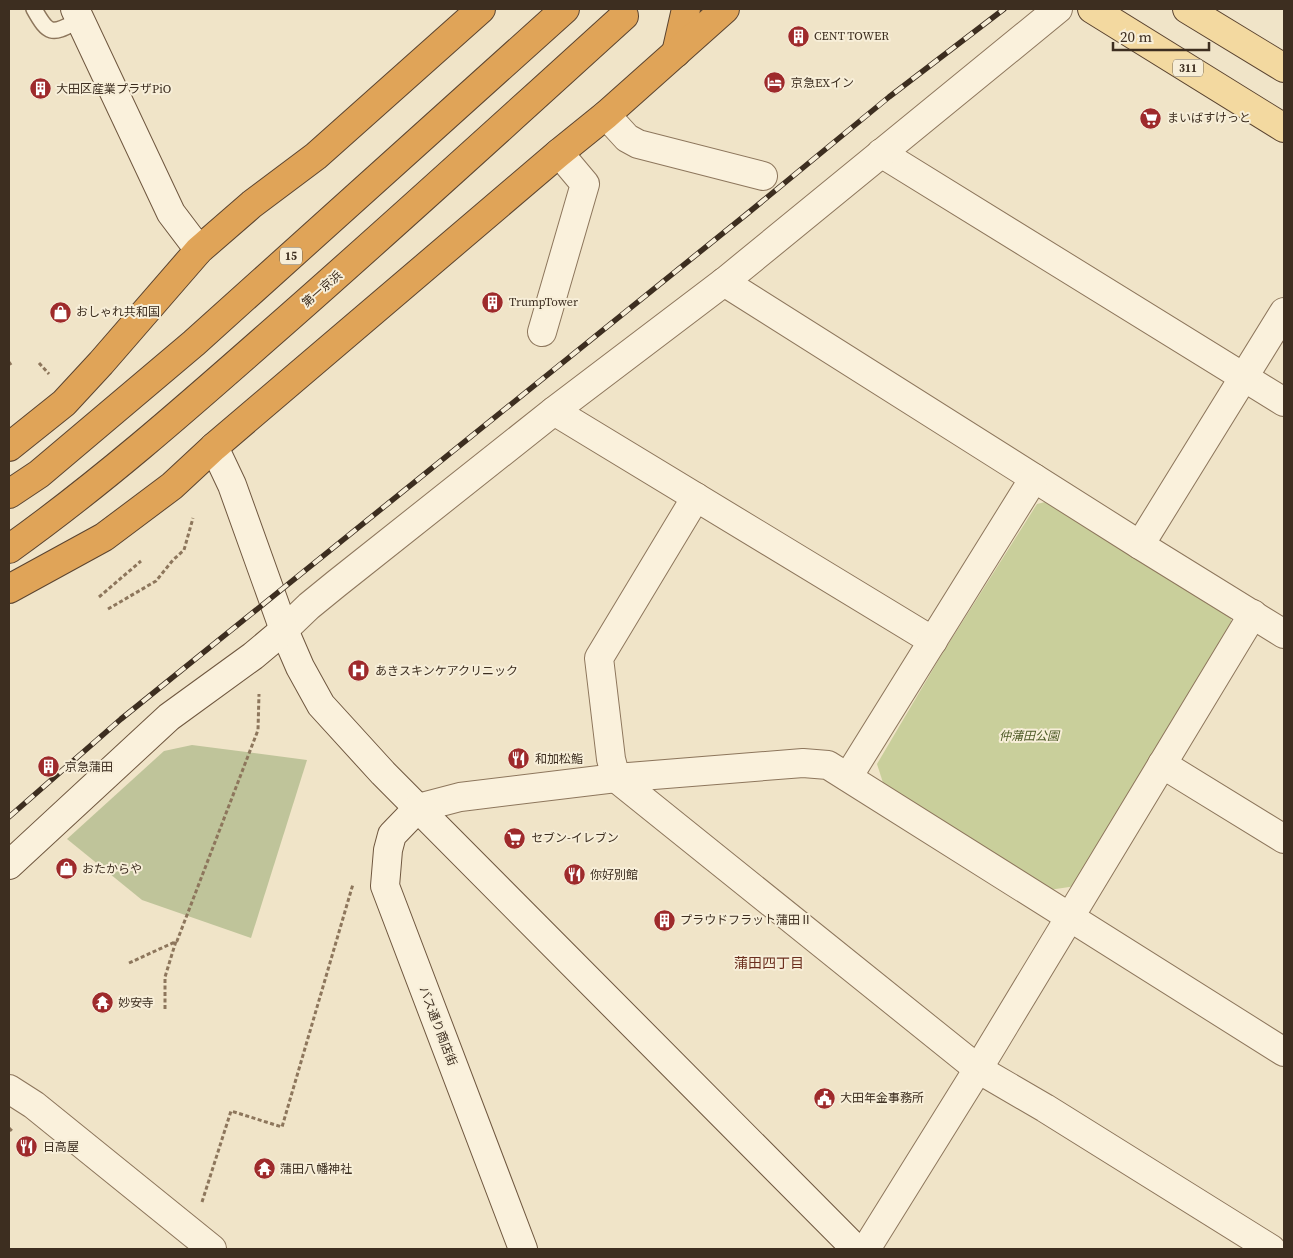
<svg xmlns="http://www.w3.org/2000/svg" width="1293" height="1258" viewBox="0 0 1293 1258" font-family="'Source Serif 4','Noto Sans JP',serif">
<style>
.green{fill:#c9cf9b}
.cemetery{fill:#bfc49a}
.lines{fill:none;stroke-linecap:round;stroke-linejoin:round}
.lane-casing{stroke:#8d765c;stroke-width:18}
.street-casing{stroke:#8d765c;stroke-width:30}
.secondary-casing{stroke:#6f573f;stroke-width:30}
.primary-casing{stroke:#5b4430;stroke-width:30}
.highway-casing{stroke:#5b4430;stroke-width:30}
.path{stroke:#8d765c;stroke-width:3;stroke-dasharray:4 2.5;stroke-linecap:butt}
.lane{stroke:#faf1dc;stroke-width:15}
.street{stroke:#faf1dc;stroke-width:28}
.secondary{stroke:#faf1dc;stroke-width:28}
.primary{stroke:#f3d9a0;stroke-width:28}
.highway{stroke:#e0a458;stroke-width:28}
.rail-casing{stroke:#3d2e20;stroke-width:5.5}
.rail{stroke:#f7eed8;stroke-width:4;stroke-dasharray:11;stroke-linecap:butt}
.labels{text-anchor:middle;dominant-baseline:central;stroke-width:4;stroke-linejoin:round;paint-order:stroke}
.shield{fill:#f7eed8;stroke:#756857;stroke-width:1}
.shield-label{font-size:11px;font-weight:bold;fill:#3d2e20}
.poi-label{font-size:12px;fill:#3d2e20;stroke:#f7eed8;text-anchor:start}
.street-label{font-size:12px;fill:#3d2e20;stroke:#f7eed8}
.park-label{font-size:12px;font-style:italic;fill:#4d5a26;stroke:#f7eed8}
.neighbourhood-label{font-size:14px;fill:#6b2e1e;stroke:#f7eed8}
</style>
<rect width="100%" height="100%" fill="#f0e4c8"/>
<!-- green -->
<path class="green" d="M1049,501L1231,616V631L1076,886L1049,890L885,789L877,764L942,654L1037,504Z"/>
<!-- cemetery -->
<path class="cemetery" d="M192,745L307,760L251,938L142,900L67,839L164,751Z"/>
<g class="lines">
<defs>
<path id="lane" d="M34,9C50,38 53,33 80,20"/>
<g id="street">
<path d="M606,115L627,138L638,144L763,176"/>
<path d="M881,153L1284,402"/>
<path d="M724,282L1140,545L1284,634"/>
<path d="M542,332L585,184L559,153"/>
<path d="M554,411L933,641"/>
<path d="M696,497L599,658L611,759L616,778L978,1069L1045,1108L1271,1249"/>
<path d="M1140,545L1284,312"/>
<path d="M284,630L309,606L336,584L554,411L724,282L1058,9"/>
<path d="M1162,764L1284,839"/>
<path d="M848,777L1034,478"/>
<path d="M418,808L460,797L616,778L803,763L828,765L1284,1052"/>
<path d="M9,1089L34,1105L212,1249"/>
<path d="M866,1249L978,1069L1253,614"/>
</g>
<g id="secondary">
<path d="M75,9L171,213L199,250"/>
<path d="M214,447L232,485L284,630L300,667L321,705L383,773L856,1249"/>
<path d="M418,808L392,835L388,850L385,886L523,1249"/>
<path d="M9,865L169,717L253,656L284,630"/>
</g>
<g id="primary">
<path d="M1092,9L1284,128"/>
<path d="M1187,9L1284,68"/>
</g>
<g id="highway">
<path d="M676,53L686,9"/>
<path d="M9,447L64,403L101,363L199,250L252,204L316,156L481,9"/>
<path d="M9,494L39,474L194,343L565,9"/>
<path d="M9,549C100,484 184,410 268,336C388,231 506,123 624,16"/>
<path d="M9,589L104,537L172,486L214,447L559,153L606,115L725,9"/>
</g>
</defs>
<!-- lane casing -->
<use href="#lane" class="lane-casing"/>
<!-- street casing -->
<use href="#street" class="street-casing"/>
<!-- secondary casing -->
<use href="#secondary" class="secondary-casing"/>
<!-- primary casing -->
<use href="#primary" class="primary-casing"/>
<!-- highway casing -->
<use href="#highway" class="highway-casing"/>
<!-- path -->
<g class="path">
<path d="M9,362L11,365"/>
<path d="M39,363L49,374"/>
<path d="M99,597L141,561"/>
<path d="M108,609L156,581L173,560L184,550L193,518"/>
<path d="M129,963L177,941L258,730L259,694"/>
<path d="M165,1009V977L176,941"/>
<path d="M9,1128L12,1131"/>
<path d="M202,1202L231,1111L282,1127L353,884"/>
</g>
<!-- lane -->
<use href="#lane" class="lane"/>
<!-- street -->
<use href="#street" class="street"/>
<!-- secondary -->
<use href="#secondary" class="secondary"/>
<!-- primary -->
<use href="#primary" class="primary"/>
<!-- highway -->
<use href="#highway" class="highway"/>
<defs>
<path id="rail" d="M9,817L121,719L748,213L889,97L1004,9"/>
</defs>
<!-- rail casing -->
<use href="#rail" class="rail-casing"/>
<!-- rail -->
<use href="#rail" class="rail"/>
</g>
<!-- icons -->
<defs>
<symbol id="building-disc" viewBox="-11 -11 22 22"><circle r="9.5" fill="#9e2a2b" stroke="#f7eed8"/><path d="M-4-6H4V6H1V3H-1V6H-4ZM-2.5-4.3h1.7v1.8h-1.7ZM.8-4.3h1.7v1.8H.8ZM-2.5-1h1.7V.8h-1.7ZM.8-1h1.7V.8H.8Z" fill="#fff"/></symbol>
<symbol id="hotel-disc" viewBox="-11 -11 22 22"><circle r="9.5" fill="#9e2a2b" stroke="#f7eed8"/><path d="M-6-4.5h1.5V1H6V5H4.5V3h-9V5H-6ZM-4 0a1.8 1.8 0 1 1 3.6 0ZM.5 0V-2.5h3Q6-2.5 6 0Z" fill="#fff"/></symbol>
<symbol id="supermarket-disc" viewBox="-11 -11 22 22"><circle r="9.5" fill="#9e2a2b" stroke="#f7eed8"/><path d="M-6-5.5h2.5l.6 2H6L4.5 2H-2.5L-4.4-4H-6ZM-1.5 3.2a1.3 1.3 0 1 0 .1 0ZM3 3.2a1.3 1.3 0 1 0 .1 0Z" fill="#fff"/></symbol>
<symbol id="shop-disc" viewBox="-11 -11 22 22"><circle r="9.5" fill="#9e2a2b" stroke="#f7eed8"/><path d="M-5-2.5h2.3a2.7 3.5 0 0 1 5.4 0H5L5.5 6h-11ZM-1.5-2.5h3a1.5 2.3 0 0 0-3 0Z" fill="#fff"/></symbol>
<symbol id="hospital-disc" viewBox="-11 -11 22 22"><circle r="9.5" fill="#9e2a2b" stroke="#f7eed8"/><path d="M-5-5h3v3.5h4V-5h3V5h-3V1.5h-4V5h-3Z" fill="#fff"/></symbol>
<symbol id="restaurant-disc" viewBox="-11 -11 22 22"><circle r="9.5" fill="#9e2a2b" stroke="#f7eed8"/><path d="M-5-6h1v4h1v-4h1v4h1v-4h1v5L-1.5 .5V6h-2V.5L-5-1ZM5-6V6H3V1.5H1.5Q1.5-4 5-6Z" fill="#fff"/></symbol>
<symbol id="temple-disc" viewBox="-11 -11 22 22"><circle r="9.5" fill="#9e2a2b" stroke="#f7eed8"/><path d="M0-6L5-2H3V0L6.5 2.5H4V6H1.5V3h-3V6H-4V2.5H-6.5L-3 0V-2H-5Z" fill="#fff"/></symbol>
<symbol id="civic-disc" viewBox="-11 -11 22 22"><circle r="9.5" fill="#9e2a2b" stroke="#f7eed8"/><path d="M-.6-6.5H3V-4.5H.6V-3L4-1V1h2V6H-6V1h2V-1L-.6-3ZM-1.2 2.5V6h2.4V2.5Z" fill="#fff"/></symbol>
</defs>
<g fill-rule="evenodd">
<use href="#building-disc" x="786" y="24" width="25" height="25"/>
<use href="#hotel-disc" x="762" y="70" width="25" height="25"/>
<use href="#building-disc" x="28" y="76" width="25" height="25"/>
<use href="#supermarket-disc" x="1138" y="106" width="25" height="25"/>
<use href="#building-disc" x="480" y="290" width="25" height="25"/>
<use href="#shop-disc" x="48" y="300" width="25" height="25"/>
<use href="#hospital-disc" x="346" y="658" width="25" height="25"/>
<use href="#restaurant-disc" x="506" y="746" width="25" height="25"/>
<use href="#building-disc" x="36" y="754" width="25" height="25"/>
<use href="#supermarket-disc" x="502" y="826" width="25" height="25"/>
<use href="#shop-disc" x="54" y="856" width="25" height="25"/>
<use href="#restaurant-disc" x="562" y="862" width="25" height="25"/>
<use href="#building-disc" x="652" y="908" width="25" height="25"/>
<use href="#temple-disc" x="90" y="990" width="25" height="25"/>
<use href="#civic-disc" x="812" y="1086" width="25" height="25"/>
<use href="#restaurant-disc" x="14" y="1134" width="25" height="25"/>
<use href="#temple-disc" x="252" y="1156" width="25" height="25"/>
</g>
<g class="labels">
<!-- shield labels -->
<g class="shield">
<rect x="1173" y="59.5" width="30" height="17" rx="4"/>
<rect x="280" y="247.5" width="22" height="17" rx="4"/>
</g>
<g class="shield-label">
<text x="1188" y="68">311</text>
<text x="291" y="256">15</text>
</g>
<!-- poi labels -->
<g class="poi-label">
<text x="814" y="36">CENT TOWER</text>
<text x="791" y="83">京急EXイン</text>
<text x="56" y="89">大田区産業プラザPiO</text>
<text x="1167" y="118">まいばすけっと</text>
<text x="509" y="302">TrumpTower</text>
<text x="76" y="312">おしゃれ共和国</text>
<text x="375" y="671">あきスキンケアクリニック</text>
<text x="535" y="759">和加松鮨</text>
<text x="65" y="767">京急蒲田</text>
<text x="531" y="838">セブン-イレブン</text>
<text x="82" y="869">おたからや</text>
<text x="590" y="875">你好別館</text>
<text x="680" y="920">プラウドフラット蒲田Ⅱ</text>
<text x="118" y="1003">妙安寺</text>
<text x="840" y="1098">大田年金事務所</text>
<text x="43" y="1147">日高屋</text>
<text x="280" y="1169">蒲田八幡神社</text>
</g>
<!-- street labels -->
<g class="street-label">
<text transform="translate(322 289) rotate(-41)">第一京浜</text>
<text transform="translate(438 1026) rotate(69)">バス通り商店街</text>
</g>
<!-- park labels -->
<g class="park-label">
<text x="1029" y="736">仲蒲田公園</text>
</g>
<!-- neighbourhood labels -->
<g class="neighbourhood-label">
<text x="769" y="963">蒲田四丁目</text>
</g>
</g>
<!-- border -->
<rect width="1293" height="1258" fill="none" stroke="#3d2e20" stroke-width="20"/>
<!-- scale -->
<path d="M1113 42v8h96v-8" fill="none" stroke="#3d2e20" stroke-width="2.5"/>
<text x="1120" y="42" font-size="15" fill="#3d2e20" stroke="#f7eed8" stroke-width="4" paint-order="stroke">20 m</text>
</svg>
